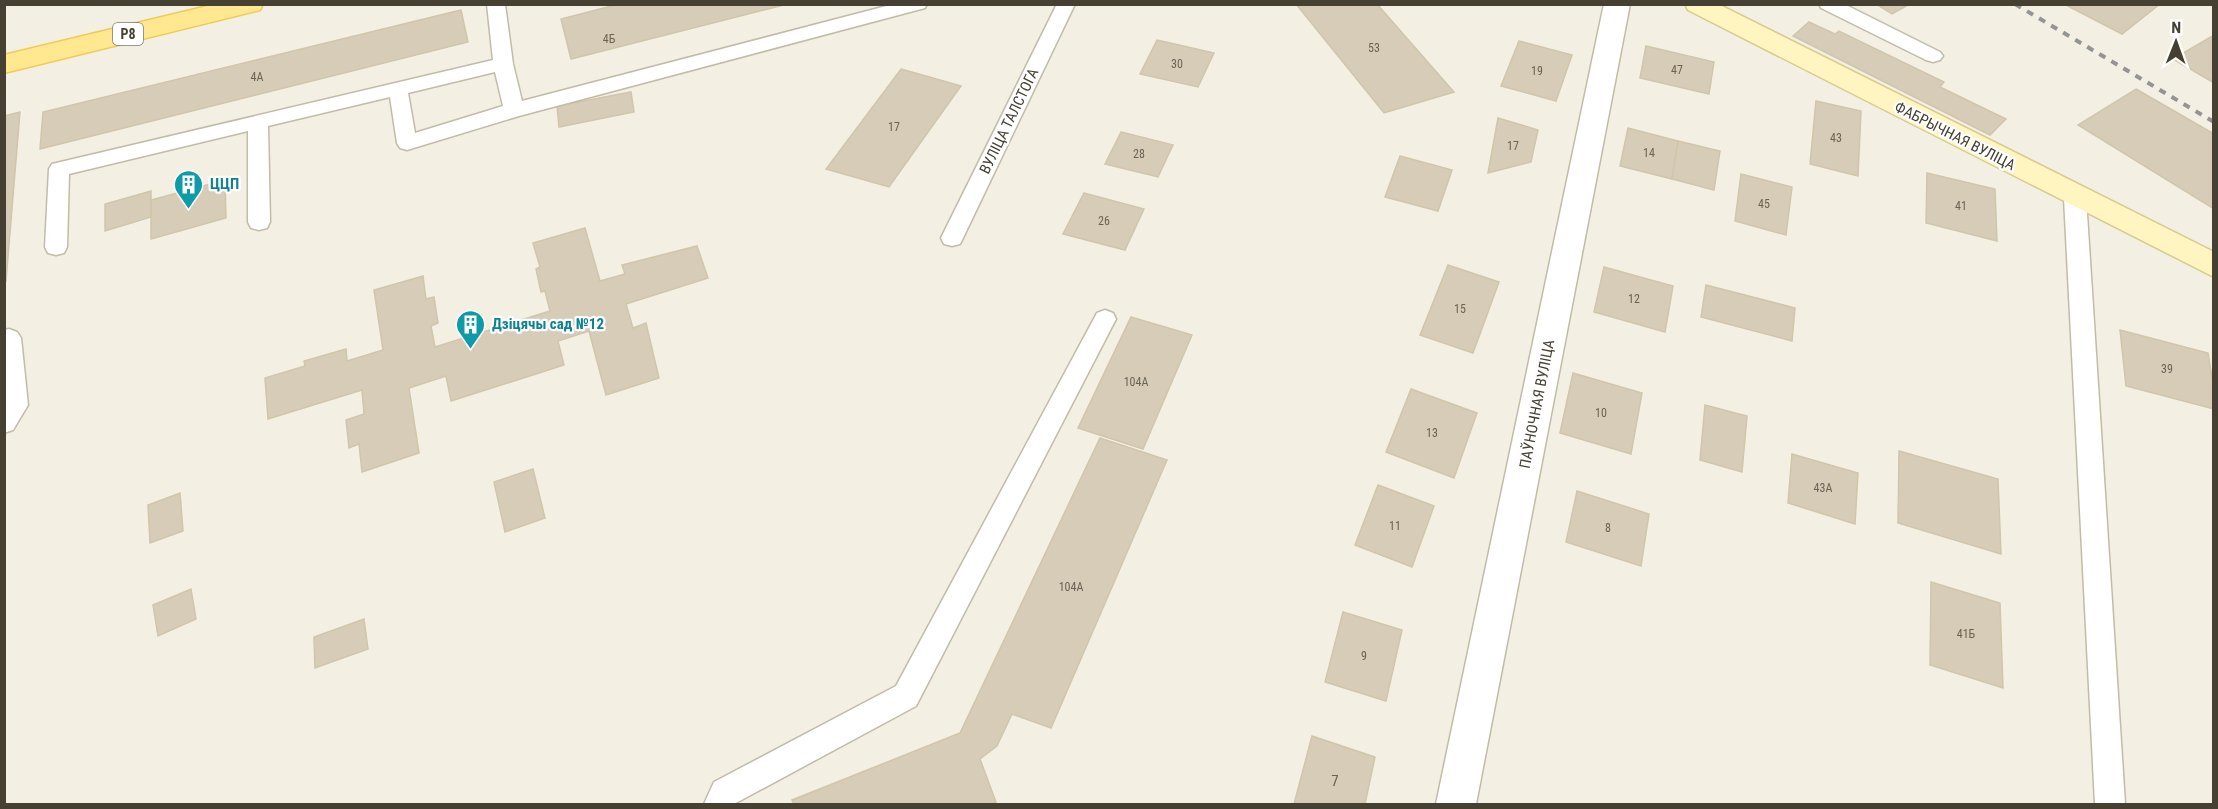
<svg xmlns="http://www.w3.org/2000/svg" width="2218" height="809" viewBox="0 0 2218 809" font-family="'Roboto Condensed',sans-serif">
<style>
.building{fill:#d6ccb8;stroke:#d1c5aa;stroke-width:1.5}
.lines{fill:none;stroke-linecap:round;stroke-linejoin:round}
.lane-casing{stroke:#c2bba8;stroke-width:3}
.street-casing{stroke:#c2bba8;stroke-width:3}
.secondary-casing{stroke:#d7ca8e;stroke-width:3}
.primary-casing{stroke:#eecc57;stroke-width:3}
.lane{fill:#fff;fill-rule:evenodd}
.street{fill:#fff;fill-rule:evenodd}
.secondary{fill:#fff5c1;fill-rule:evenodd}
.primary{fill:#ffe890;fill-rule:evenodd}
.rail{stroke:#949494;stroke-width:4;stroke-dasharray:7 7;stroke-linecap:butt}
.labels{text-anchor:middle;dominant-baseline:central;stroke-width:4.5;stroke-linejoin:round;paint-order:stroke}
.number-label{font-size:12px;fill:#6a6354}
.shield{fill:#fff;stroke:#7e7970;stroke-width:1.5}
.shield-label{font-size:14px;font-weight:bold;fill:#464033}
.street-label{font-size:15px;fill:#464033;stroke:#fff}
.culture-label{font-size:15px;font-weight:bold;fill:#0d838f;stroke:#fff;text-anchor:start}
.near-number-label{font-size:15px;fill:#6a6354}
</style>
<rect width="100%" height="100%" fill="#f3f0e3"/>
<!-- building -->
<g class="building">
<path d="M619,4H788L571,59L561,19Z"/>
<path d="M1296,4H1377L1454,92L1384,113Z"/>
<path d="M1876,4H1910L1892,14Z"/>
<path d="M2064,4H2160L2122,34Z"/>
<path d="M461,10L468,42L40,149L43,112Z"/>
<path d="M1809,22L1835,34L1839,31L1944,82L1940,87L2006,119L1990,135L1793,36Z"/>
<path d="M2214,35V83L2173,59Z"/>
<path d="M1157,40L1214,53L1198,87L1140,74Z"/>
<path d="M1519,41L1572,55L1556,101L1501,86Z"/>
<path d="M1646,46L1714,62L1709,94L1640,78Z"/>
<path d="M901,69L961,86L889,187L826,169Z"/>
<path d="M2136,89L2214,134V209L2078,125Z"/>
<path d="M631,92L634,112L559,127L557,106Z"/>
<path d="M1816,101L1861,111L1858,176L1810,164Z"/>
<path d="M20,112L6,281L4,282V116Z"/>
<path d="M1498,118L1538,130L1531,162L1488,173Z"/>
<path d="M1628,128L1678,141L1672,179L1620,166Z"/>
<path d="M1121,132L1173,145L1158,177L1105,164Z"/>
<path d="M1678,141L1720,151L1714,190L1672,179Z"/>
<path d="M1400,156L1452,170L1438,211L1385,197Z"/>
<path d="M1927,173L1995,189L1997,241L1926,223Z"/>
<path d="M1741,174L1792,187L1786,235L1735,221Z"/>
<path d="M225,180L226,218L151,239V200Z"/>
<path d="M151,191V217L105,231V204Z"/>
<path d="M1084,193L1144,209L1125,250L1063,234Z"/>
<path d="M585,228L600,281L625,274L622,265L697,246L708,278L626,304L633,328L646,323L659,378L606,395L589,331L558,341L564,365L451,401L446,376L409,388L419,453L362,472L359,444L349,448L346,420L364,414L362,390L268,419L265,378L305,366L304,361L346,349L347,361L383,350L374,290L423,276L426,299L434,297L438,323L431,326L435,347L550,311L545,291L541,292L536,269L540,267L533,243Z"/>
<path d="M1448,265L1499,282L1473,353L1420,335Z"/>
<path d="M1604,267L1673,286L1665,332L1594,312Z"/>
<path d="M1706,285L1795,308L1792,341L1701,317Z"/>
<path d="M1131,317L1192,335L1143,449L1078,428Z"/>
<path d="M2120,330L2208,353L2214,389V409L2126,386Z"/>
<path d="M1573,373L1642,393L1631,454L1560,433Z"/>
<path d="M1411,389L1477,413L1454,478L1386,452Z"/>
<path d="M1705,405L1747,416L1742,472L1700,460Z"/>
<path d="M1100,438L1167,460L1051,728L1012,714L997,746L980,759L996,802L991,804H794L792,800L960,733Z"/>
<path d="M1899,451L1998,479L2001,554L1898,523Z"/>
<path d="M1792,454L1858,473L1855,524L1788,503Z"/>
<path d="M533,469L545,518L505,532L494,482Z"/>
<path d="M1378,485L1434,506L1412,567L1355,545Z"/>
<path d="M1577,491L1649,514L1641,566L1566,542Z"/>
<path d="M180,493L183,531L150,543L148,505Z"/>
<path d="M1931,582L2000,603L2003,688L1930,665Z"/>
<path d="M191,589L196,619L158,636L153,605Z"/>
<path d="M1343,612L1402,630L1386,701L1325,682Z"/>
<path d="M364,619L368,649L315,668L314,637Z"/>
<path d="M1312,736L1375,757L1365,804H1294Z"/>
</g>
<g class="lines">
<defs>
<g id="lane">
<path d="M487,4H505L513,64L522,101L894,4H927L925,8L519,116L407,150L400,148L397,143L390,97L268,126L270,222L267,228L259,230L251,228L248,222V131L69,174L67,247L64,253L56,255L48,253L45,247L49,169L52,164L493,60ZM495,72L503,106L415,133L408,93Z"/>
<path d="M1057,4H1075L963,238L960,244L952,246L944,244L941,238Z"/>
<path d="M1819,4H1844L1940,52L1943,56L1940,60L1933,62L1926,60L1821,8Z"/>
<path d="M2075,190L2082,193L2086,198L2125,804H2095L2064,198L2068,193Z"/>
<path d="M1105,310L1113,313L1116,319L916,706L734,804H704L714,782L896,686L1097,313Z"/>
<path d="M9,329L17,332L21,338L28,405L13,430L4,433V330Z"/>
</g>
<path id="street" d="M1604,4H1630L1476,804H1436Z"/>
<path id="secondary" d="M1685,4H1718L2214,252V277L1688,10Z"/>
<path id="primary" d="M216,4H263L260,10L4,73V55Z"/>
</defs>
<!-- lane casing -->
<use href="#lane" class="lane-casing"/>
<!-- street casing -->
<use href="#street" class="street-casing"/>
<!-- secondary casing -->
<use href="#secondary" class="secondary-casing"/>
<!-- primary casing -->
<use href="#primary" class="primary-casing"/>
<!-- lane -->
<use href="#lane" class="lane"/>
<!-- street -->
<use href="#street" class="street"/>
<!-- secondary -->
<use href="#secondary" class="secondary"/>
<!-- primary -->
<use href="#primary" class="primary"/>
<!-- rail -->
<path class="rail" d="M2015,4L2214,122"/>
</g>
<!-- icons -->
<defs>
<symbol id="building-pin" viewBox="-11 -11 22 30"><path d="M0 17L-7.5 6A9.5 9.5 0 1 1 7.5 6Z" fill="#0f9aa8" stroke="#fff"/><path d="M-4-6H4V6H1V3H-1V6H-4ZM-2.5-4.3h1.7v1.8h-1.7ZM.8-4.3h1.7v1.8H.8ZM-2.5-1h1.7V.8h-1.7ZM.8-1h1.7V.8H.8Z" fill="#fff"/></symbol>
</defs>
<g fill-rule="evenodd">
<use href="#building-pin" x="172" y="168" width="33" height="45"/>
<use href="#building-pin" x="454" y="308" width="33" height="45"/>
</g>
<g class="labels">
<!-- number labels -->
<g class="number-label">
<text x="609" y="39">4Б</text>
<text x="1374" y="48">53</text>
<text x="1177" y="64">30</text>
<text x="1677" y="70">47</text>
<text x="1537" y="71">19</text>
<text x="257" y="77">4А</text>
<text x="894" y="127">17</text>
<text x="1836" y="138">43</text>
<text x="1513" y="146">17</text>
<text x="1649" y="153">14</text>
<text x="1139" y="154">28</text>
<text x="1764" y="204">45</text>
<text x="1961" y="206">41</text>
<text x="1104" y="221">26</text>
<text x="1634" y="299">12</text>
<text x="1460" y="309">15</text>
<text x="2167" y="369">39</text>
<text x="1136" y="382">104А</text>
<text x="1601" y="413">10</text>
<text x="1432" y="433">13</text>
<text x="1823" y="488">43А</text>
<text x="1395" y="526">11</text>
<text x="1608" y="528">8</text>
<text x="1071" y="587">104А</text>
<text x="1966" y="634">41Б</text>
<text x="1364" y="656">9</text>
</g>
<!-- shield labels -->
<rect class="shield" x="113" y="23" width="30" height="22" rx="4.5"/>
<g class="shield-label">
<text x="128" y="34">Р8</text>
</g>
<!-- street labels -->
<g class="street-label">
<text transform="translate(1009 121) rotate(-64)">ВУЛІЦА ТАЛСТОГА</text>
<text transform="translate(1955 136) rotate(27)">ФАБРЫЧНАЯ ВУЛІЦА</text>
<text transform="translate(1537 404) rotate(-79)">ПАЎНОЧНАЯ ВУЛІЦА</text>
</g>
<!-- culture labels -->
<g class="culture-label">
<text x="210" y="184">ЦЦП</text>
<text x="492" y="324">Дзіцячы сад №12</text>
</g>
<!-- near-number labels -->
<g class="near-number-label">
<text x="1335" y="781">7</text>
</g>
</g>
<!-- border -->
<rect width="2218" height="809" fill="none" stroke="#464033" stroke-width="12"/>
<!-- north arrow -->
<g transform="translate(2176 42) rotate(1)" stroke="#ffffff" stroke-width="4.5" paint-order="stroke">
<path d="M0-4.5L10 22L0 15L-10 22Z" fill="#464033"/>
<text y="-9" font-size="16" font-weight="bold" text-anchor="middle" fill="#464033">N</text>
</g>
</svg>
